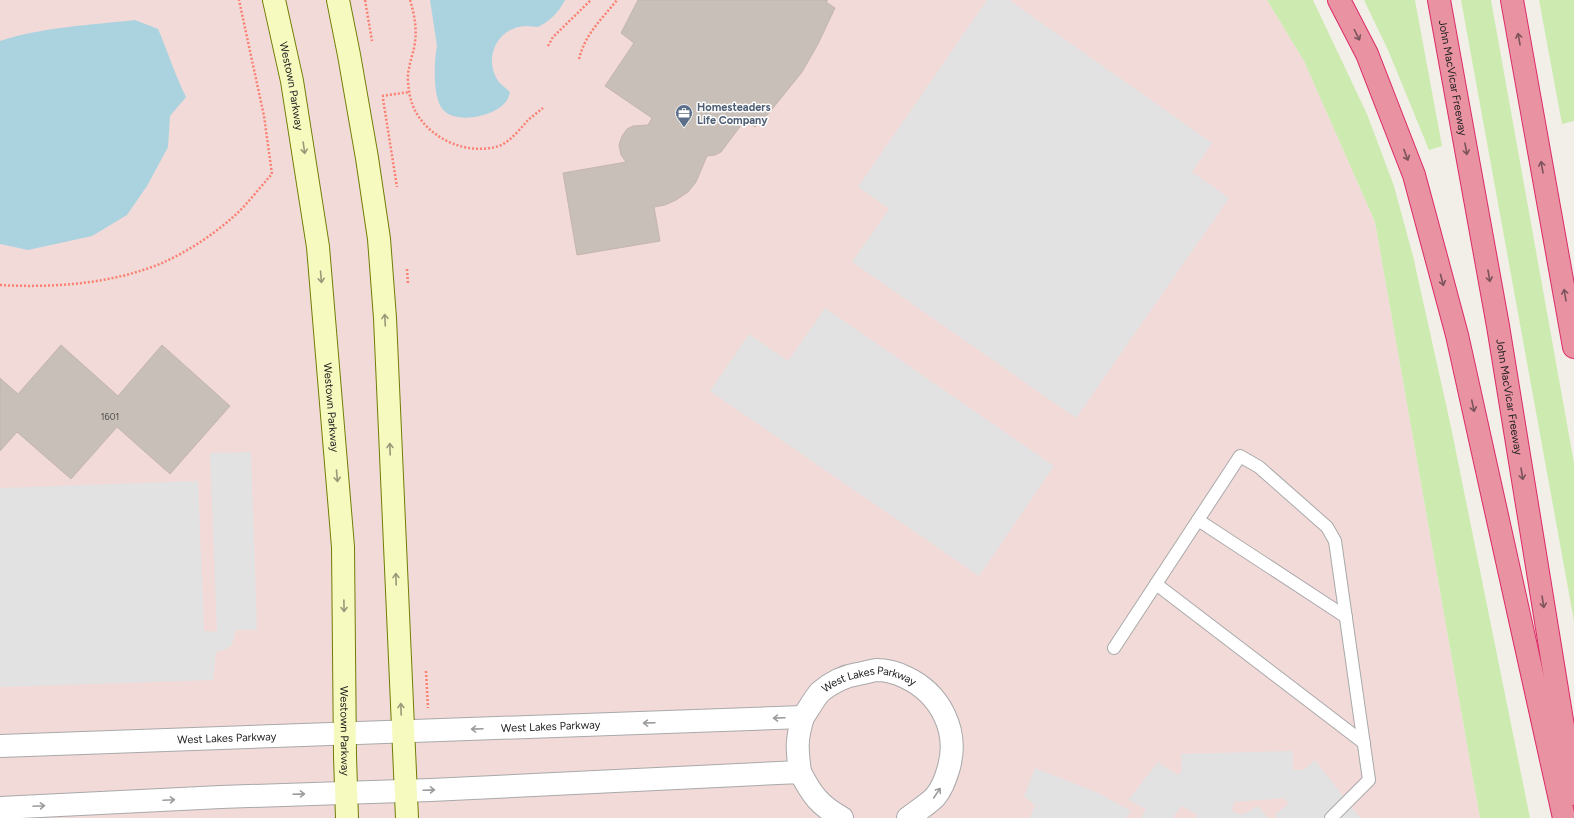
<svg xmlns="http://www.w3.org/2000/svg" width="1574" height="818" viewBox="0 0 1574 818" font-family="Figtree,sans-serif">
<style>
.commercial{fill:#f2dad9}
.grass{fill:#cdebb0}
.parking{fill:#e2e2e2}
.water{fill:#aad3df}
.building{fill:#c7bfb8;stroke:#c4b6ab}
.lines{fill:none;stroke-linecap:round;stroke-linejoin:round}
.lane-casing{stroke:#a9a9a9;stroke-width:14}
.street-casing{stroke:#a9a9a9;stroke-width:24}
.secondary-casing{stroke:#707d05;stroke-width:24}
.highway-casing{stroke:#dc2a67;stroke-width:24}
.path{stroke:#fa8072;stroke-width:2.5;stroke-dasharray:2 2;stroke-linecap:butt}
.lane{stroke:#fff;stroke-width:12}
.street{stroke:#fff;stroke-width:22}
.secondary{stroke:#f7fabf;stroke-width:22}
.highway{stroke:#e892a2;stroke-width:22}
.oneway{stroke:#7b545c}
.oneway2{stroke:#979978}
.oneway3{stroke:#9c9c9c}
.labels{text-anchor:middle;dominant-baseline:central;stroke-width:3;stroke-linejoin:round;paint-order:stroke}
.number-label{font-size:9px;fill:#4b4948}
.street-label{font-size:11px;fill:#222;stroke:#fff}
.service-label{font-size:11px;font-weight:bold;fill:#4e5e75;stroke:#fff;text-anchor:start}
</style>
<rect width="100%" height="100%" fill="#f2efe9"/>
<!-- commercial -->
<path class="commercial" d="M0,0H1267L1304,61L1375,222L1480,818H0Z"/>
<!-- grass -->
<g class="grass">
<path d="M1267,0H1313L1367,114L1394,186L1413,256L1451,427L1530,818H1480L1375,222L1304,61Z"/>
<path d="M1364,0H1415L1442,146L1429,150L1388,50Z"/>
<path d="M1461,0H1491L1574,463V621Z"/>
<path d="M1539,0H1574V121L1562,124Z"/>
</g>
<!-- parking -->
<g class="parking">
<path d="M987,0H1009L1212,143L1192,172L1229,198L1076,418L852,262L889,209L858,187Z"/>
<path d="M825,308L1054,466L979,576L710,391L749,334L788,361Z"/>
<path d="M251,452L257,630H235L234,638L231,646L224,650L216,652L213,680L0,687V488L198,481L204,631L217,632L210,453Z"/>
<path d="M1293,751V770H1303L1315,760L1360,818H1277L1275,815L1289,803L1283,798L1234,802L1232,811L1242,815L1258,806L1268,818H1196L1197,814L1181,806L1173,818H1141L1146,809L1128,800L1158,762L1178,775L1182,770L1181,754Z"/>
<path d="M1035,768L1098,793L1131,811L1126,818H1030L1035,805L1024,796Z"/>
</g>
<!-- water -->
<g class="water">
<path d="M430,0H565C559,12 550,21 538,27C534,27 530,26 526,26C497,27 483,58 498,81C501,85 506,88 510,92C509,94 509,98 507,100C497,117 452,126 441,107C433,94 434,61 437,46Z"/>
<path d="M135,20L158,29C168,52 175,75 186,97L170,116L168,147L147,186L127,215L92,236L28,250L0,244V41C42,27 91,25 135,20Z"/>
</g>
<!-- building -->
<g class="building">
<path d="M638,0H828L826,2L835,8L818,44L802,72L769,113L755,127L745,120L721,152L715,155L707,156L696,182L688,192L676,200L665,205L654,207L660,241L577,255L563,173L626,162L621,155L619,145L622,136L627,129L633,126L648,125L652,118L605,86L634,43L621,33Z"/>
<path d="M61,345L118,396L162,345L230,406L170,474L117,427L71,479L17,432L0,451V378L18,394Z"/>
</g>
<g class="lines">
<defs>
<g id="lane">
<path d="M1198,520L1346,617"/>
<path d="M1156,584L1364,743"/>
<path d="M1114,648L1240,456L1259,467L1327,527L1335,541L1369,780L1331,818"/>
</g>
<g id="street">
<path id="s1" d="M0,746L803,717C808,710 814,699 820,692C831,683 844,676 858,674C864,673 870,671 876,670C885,670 897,673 905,677C940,693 959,730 949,767C946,778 942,789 935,797C927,805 917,811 908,818"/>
<path d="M800,772C797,749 796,740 803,717"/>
<path d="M0,808L221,797L431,790L800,772C812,795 819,805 842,818"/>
</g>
<g id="secondary">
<path id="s2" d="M274,0L292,81L318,247L343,547L345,756L347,818"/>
<path d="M338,0L349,55L367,158L379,239L385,318L407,818"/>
</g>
<g id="highway">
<path d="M1339,0L1367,54L1414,175L1457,335L1564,818"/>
<path id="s3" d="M1439,0L1498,326L1574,794"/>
<path d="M1512,0L1574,347"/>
</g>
</defs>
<!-- lane casing -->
<use href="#lane" class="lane-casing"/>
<!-- street casing -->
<use href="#street" class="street-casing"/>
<!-- secondary casing -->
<use href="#secondary" class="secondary-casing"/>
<!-- highway casing -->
<use href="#highway" class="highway-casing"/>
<!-- path -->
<g class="path">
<path d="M365,0L372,41"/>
<path d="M410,0C414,13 417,28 415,42C414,52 410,60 409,69C407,75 408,84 409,90C413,131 461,158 499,146C511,141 520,129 528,120C533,116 538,112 543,108"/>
<path d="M548,46L553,37L591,0"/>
<path d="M579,59C585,34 602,19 617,0"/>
<path d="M382,96L409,92"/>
<path d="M383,99L397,187"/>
<path d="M407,269L408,284"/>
<path d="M0,285C53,288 112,284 162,263C187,252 213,235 233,217C247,205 259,188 272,174L264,116L239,0"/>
<path d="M426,671L428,708"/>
</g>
<!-- lane -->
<use href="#lane" class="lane"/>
<!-- street -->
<use href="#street" class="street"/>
<!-- secondary -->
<use href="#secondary" class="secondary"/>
<!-- highway -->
<use href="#highway" class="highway"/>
</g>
<!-- one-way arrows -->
<defs><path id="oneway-shaft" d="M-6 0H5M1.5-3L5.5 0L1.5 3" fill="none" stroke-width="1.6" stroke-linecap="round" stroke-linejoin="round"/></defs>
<g class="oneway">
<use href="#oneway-shaft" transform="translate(1357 35) rotate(63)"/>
<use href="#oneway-shaft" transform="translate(1519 39) rotate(-100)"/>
<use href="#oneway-shaft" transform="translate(1466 149) rotate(80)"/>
<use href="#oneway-shaft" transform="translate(1406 155) rotate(69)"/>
<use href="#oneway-shaft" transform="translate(1542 167) rotate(-100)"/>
<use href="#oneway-shaft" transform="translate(1489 276) rotate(80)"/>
<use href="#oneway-shaft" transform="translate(1442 280) rotate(75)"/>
<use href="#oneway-shaft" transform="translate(1565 295) rotate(-100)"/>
<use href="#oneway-shaft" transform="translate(1473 406) rotate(78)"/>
<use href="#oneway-shaft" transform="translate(1522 474) rotate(81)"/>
<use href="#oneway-shaft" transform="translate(1543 602) rotate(81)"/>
</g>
<g class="oneway2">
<use href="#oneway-shaft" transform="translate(304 148) rotate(82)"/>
<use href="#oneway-shaft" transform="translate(321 277) rotate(85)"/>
<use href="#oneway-shaft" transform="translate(385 320) rotate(-93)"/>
<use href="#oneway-shaft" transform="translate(390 449) rotate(-92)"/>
<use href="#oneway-shaft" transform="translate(337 476) rotate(85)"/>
<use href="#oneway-shaft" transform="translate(396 579) rotate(-92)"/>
<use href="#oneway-shaft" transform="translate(344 606) rotate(89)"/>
<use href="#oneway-shaft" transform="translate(401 709) rotate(-92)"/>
</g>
<g class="oneway3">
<use href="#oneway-shaft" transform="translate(779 718) rotate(178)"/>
<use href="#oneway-shaft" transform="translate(649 723) rotate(178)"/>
<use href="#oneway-shaft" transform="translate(477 729) rotate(178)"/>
<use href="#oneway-shaft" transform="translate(429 790) rotate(-2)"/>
<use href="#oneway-shaft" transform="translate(937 793) rotate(-56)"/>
<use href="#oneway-shaft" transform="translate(299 794) rotate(-2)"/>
<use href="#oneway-shaft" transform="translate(169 800) rotate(-3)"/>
<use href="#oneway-shaft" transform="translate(39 806) rotate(-3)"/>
</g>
<!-- icons -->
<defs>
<symbol id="office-pin" viewBox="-11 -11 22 30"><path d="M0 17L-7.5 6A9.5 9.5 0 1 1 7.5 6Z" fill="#5c6f8a" stroke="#fff"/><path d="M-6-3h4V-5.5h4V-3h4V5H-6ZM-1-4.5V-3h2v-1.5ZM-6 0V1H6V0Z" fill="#fff"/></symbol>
</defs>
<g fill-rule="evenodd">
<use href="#office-pin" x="674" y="103" width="20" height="27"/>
</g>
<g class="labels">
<!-- number labels -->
<g class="number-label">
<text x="110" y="416">1601</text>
</g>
<!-- street labels -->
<g class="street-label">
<text stroke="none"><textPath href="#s3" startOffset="79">John MacVicar Freeway</textPath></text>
<text stroke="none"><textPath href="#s2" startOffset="88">Westown Parkway</textPath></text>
<text stroke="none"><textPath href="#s3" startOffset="403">John MacVicar Freeway</textPath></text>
<text stroke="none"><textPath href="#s2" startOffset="412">Westown Parkway</textPath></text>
<text stroke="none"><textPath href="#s1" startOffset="887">West Lakes Parkway</textPath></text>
<text stroke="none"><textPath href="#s1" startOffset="551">West Lakes Parkway</textPath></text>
<text stroke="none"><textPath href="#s2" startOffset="736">Westown Parkway</textPath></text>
<text stroke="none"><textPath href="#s1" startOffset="227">West Lakes Parkway</textPath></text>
</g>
<!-- service labels -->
<g class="service-label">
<text x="697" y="107">Homesteaders<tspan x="697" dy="13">Life Company</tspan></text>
</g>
</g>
</svg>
